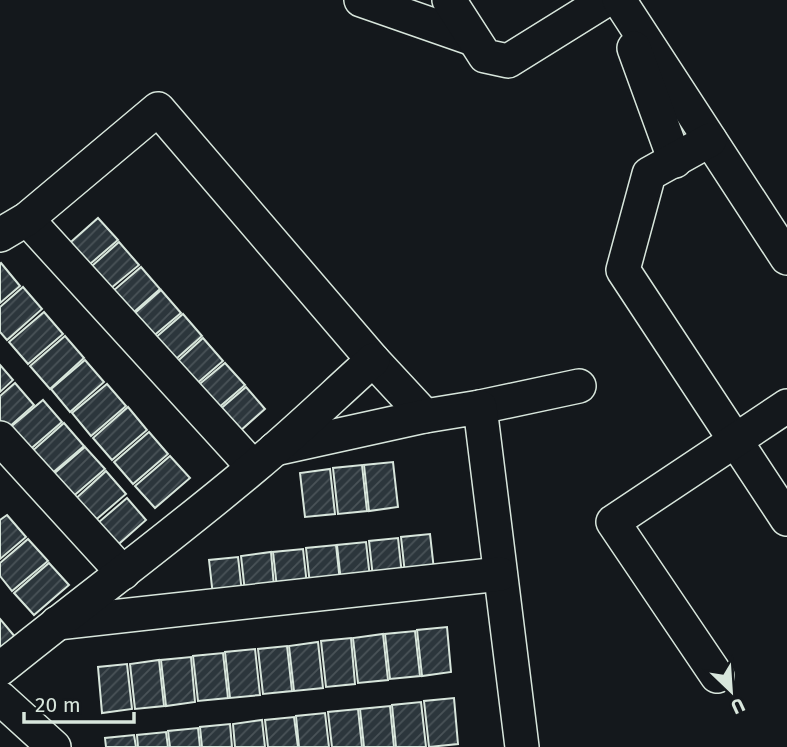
<svg xmlns="http://www.w3.org/2000/svg" width="787" height="747" viewBox="0 0 787 747" font-family="'Fira Sans',sans-serif">
<style>
.building{fill:url(#building-hatch);stroke:#d8e6dc;stroke-width:2}
.lines{fill:none;stroke-linecap:round;stroke-linejoin:round}
.minor-casing{stroke:#d8e6dc;stroke-width:36}
.minor{stroke:#14181c;stroke-width:33}
</style>
<defs>
<pattern id="building-hatch" width="6" height="6" patternUnits="userSpaceOnUse" patternTransform="scale(1.75)"><rect width="6" height="6" fill="#2c363c"/><path d="M-1 1l2-2M0 6l6-6M5 7l2-2" fill="none" stroke="#4a5358"/></pattern>
</defs>
<rect width="100%" height="100%" fill="#14181c"/>
<!-- building -->
<g class="building">
<path d="M98,218L118,240L83,270L64,248Z"/>
<path d="M119,242L139,265L104,294L84,273Z"/>
<path d="M1,263L20,286L0,303V264Z"/>
<path d="M141,267L160,289L126,319L106,297Z"/>
<path d="M23,287L42,309L7,340L0,332V307Z"/>
<path d="M161,290L181,313L145,343L126,321Z"/>
<path d="M44,312L63,334L28,364L9,342Z"/>
<path d="M183,314L202,336L167,367L148,344Z"/>
<path d="M65,336L84,358L50,389L30,366Z"/>
<path d="M203,338L223,361L188,391L169,369Z"/>
<path d="M85,360L104,382L70,412L51,389Z"/>
<path d="M225,363L245,385L210,415L190,392Z"/>
<path d="M0,365L13,380L0,392Z"/>
<path d="M15,383L34,405L0,435V396Z"/>
<path d="M107,384L126,406L91,436L72,413Z"/>
<path d="M246,387L265,409L231,439L211,417Z"/>
<path d="M43,400L62,422L27,452L7,430Z"/>
<path d="M128,407L147,430L112,460L93,438Z"/>
<path d="M64,423L84,446L49,476L30,453Z"/>
<path d="M149,432L168,454L133,484L114,462Z"/>
<path d="M85,447L105,469L70,499L50,477Z"/>
<path d="M170,456L190,478L155,508L135,486Z"/>
<path d="M393,462L398,507L369,511L364,465Z"/>
<path d="M362,465L367,511L338,514L333,468Z"/>
<path d="M330,469L335,514L305,517L300,473Z"/>
<path d="M106,471L126,494L91,524L72,502Z"/>
<path d="M127,498L146,520L112,550L92,528Z"/>
<path d="M7,515L26,537L0,559V520Z"/>
<path d="M430,534L435,579L406,583L401,537Z"/>
<path d="M398,538L403,584L374,587L369,541Z"/>
<path d="M28,539L48,561L12,591L0,576V563Z"/>
<path d="M366,542L371,587L342,591L337,545Z"/>
<path d="M336,545L341,591L311,594L306,548Z"/>
<path d="M303,549L308,594L278,597L273,552Z"/>
<path d="M271,552L275,598L246,601L241,556Z"/>
<path d="M238,557L243,602L214,605L209,560Z"/>
<path d="M49,563L69,585L34,615L14,593Z"/>
<path d="M0,619L16,638L0,652Z"/>
<path d="M447,627L451,672L422,676L417,630Z"/>
<path d="M415,631L420,676L390,679L385,634Z"/>
<path d="M383,634L388,680L358,683L353,638Z"/>
<path d="M351,638L355,684L326,687L321,641Z"/>
<path d="M318,642L323,688L294,691L289,646Z"/>
<path d="M287,646L292,691L263,694L258,649Z"/>
<path d="M255,649L260,695L230,698L225,652Z"/>
<path d="M223,653L228,698L198,701L193,656Z"/>
<path d="M191,657L195,702L166,706L161,660Z"/>
<path d="M159,660L164,706L135,709L130,664Z"/>
<path d="M127,664L132,709L102,713L98,667Z"/>
<path d="M454,698L458,744L429,747L424,701Z"/>
<path d="M421,702L426,747H396L392,705Z"/>
<path d="M390,706L394,747H364L360,709Z"/>
<path d="M358,709L362,747H332L328,712Z"/>
<path d="M325,713L329,747H299L296,716Z"/>
<path d="M294,717L298,747H268L265,720Z"/>
<path d="M262,720L265,747H235L233,724Z"/>
<path d="M230,724L232,747H202L200,727Z"/>
<path d="M198,728L200,747H170L168,731Z"/>
<path d="M166,732L168,747H138L137,735Z"/>
<path d="M134,735L136,747H106L105,738Z"/>
</g>
<g class="lines">
<defs>
<g id="minor">
<path d="M361,0L473,39"/>
<path d="M449,0L485,56L508,61L606,0"/>
<path d="M619,0L787,258"/>
<path d="M634,48L675,161"/>
<path d="M710,140L649,174L623,270L787,519"/>
<path d="M27,219L253,467"/>
<path d="M0,235L27,219L158,109L373,360L425,416"/>
<path d="M480,407L579,386"/>
<path d="M0,438L123,573"/>
<path d="M275,449L425,416L480,407L522,747"/>
<path d="M57,623L500,574"/>
<path d="M0,669C84,601 171,537 254,467C295,433 333,396 373,360"/>
<path d="M717,676L613,522L787,406"/>
<path d="M0,698L54,747"/>
</g>
</defs>
<!-- minor casing -->
<use href="#minor" class="minor-casing"/>
<!-- minor -->
<use href="#minor" class="minor"/>
</g>
<!-- north arrow -->
<g transform="translate(731 691) rotate(155)" stroke="#14181c" stroke-width="5" paint-order="stroke">
<path d="M0-5L12 26L0 18L-12 26Z" fill="#d8e6dc"/>
<text y="-10" font-size="19" font-weight="bold" text-anchor="middle" fill="#d8e6dc">U</text>
</g>
<!-- scale -->
<path d="M24 712v10h110v-10" fill="none" stroke="#d8e6dc" stroke-width="3.5"/>
<text x="35" y="712" font-size="21" fill="#d8e6dc" stroke="#14181c" stroke-width="5" paint-order="stroke">20 m</text>
</svg>
